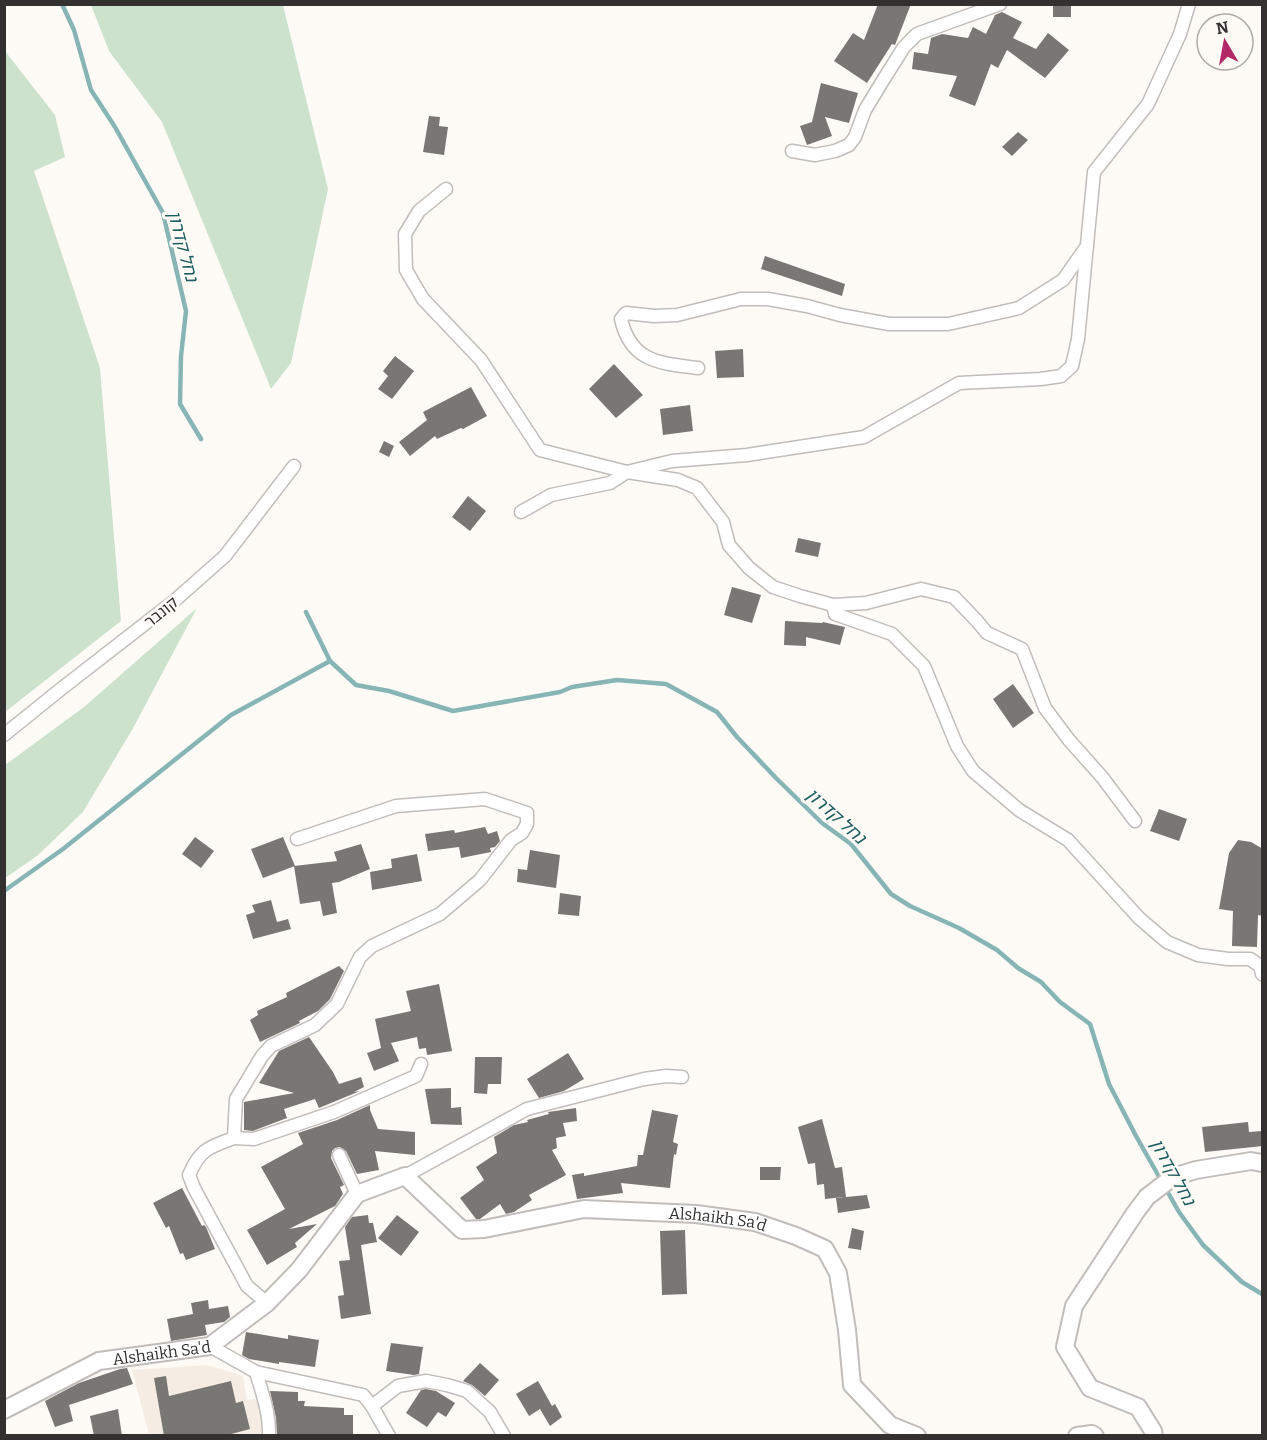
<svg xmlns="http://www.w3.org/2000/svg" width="1267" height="1440" viewBox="0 0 1267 1440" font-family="Bitter,'Noto Sans Hebrew',serif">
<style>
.built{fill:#f5ede4}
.green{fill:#cce2cc}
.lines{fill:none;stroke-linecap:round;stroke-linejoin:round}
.stream{stroke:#87b5b6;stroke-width:4.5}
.building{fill:#797774}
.street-casing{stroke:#c0bdba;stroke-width:15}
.secondary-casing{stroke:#c0bdba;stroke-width:20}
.street{stroke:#fff;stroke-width:12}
.secondary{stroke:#fff;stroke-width:16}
.labels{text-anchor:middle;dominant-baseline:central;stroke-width:6;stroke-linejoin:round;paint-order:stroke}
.street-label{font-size:16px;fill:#323130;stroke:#fefbf7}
.water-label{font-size:18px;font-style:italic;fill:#1d5d60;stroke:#fefbf7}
</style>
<rect width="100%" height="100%" fill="#fefbf7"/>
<!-- built -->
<path class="built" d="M207,1365L243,1376L247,1400L255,1399L264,1409L263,1435H149L132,1370Z"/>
<!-- green -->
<g class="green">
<path d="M91,5H283L328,189L291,363L271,389L162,122L109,51Z"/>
<path d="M5,51L55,115L65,157L34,171L100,368L121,621L5,712Z"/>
<path d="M197,608L132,730L83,812L37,856L5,878V765L84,707Z"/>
</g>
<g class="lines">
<!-- stream -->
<g class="stream">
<path d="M62,4L74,30L91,90L115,127L163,213L186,311L181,356L180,404L201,439"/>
<path d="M306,612L330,661L356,685L389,691L453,711L560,692L572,687L617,680L666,684L717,712L737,737L776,778L822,823L851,844L891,894L910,906L959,928L997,950L1018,968L1041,982L1060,1002L1090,1024L1109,1084L1136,1136L1179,1212L1203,1245L1242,1282L1262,1294"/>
<path d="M4,891L63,849L231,715L330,661"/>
</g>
</g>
<!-- building -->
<g class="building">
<path d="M878,4H911L895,45L892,44L867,83L834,61L853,33L864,40Z"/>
<rect x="1053" y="4" width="18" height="13"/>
<path d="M1002,12L1022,22L1013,38L1036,49L1048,33L1069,50L1045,78L1007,50L998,68L991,64L975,106L949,96L957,76L912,69L914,52L928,54L931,38L942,34L968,38L973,27L986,34L995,15Z"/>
<path d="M821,83L858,93L849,123L825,117L832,136L807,145L800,126L812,122Z"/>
<path d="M429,116L440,117L439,126L448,127L444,155L423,152Z"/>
<path d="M1018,132L1028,140L1012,156L1002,147Z"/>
<path d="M765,256L845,284L842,296L761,269Z"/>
<path d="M743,349L744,377L717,378L715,351Z"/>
<path d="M395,356L414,371L392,399L378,389L388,376L383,371Z"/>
<path d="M614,364L643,395L616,418L589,389Z"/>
<path d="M471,387L487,416L463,429L461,428L437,439L435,436L410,456L399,442L427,420L423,412Z"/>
<path d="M690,405L693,431L663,435L660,409Z"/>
<path d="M384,441L394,446L389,457L379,452Z"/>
<path d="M468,496L486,511L470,531L452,517Z"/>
<path d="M798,538L821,543L818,557L795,552Z"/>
<path d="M732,587L761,595L752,623L724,615Z"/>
<path d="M785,621L822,623L823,622L845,627L840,645L806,637V646L784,645Z"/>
<path d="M1013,684L1034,713L1013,728L993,699Z"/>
<path d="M1159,809L1187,819L1179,841L1150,831Z"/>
<path d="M485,827L488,834L497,831L500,841L495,847L490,848L491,852L461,858L459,847L428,851L425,834L454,830L455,833Z"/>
<path d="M195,837L214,851L201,868L182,854Z"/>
<path d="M283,837L295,866L263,878L251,849Z"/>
<path d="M1238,840L1251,842L1263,849V916L1258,915L1257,947L1232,946L1233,911L1219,909L1229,853Z"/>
<path d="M361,844L370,869L339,882L332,883L337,913L323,916L320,901L300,904L294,866L337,861L334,852Z"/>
<path d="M530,850L560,855L556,888L517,882L518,869L527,870Z"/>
<path d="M417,854L422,881L372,890L370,872L392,868L391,859Z"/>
<path d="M560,893L581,896L579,916L558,914Z"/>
<path d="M271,900L277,922L288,919L291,929L253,939L246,915L255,912L252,905Z"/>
<path d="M339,966L344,971L330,999L318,1011L299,1021L300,1023L260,1042L250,1020L258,1015L257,1011L287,997L286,993Z"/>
<path d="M439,984L452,1051L427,1055L426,1048L419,1049L417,1037L391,1043L399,1061L374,1071L367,1053L381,1048L375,1019L411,1011L406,991Z"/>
<path d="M309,1037L333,1072L339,1084L361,1077L364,1087L354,1092L360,1091L319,1108L315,1099L284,1109L287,1118L253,1131L244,1130V1102L294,1093L259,1083L279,1051Z"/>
<path d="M568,1053L584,1079L564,1091L539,1098L527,1079Z"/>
<path d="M475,1057H502L501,1084H488L487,1094L474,1093Z"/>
<path d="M451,1088V1108L461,1107L462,1125L431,1124L425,1089Z"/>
<path d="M370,1105V1110L378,1129L415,1132V1155L375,1151L379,1170L357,1174L346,1151L340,1147L335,1148L332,1151L331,1158L344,1185L340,1187L343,1194L335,1206L289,1229L317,1224L295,1243L297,1247L267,1265L247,1230L285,1209L261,1167L303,1144L298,1133L337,1120Z"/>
<path d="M576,1108L577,1121L563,1123L566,1136L556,1138L557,1148L552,1150L566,1175L529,1195L532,1200L514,1212L506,1214L500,1204L480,1219H476L460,1198L484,1180L476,1167L497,1153L494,1137L514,1125L528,1122L527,1120L549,1114L548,1112Z"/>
<path d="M652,1110L678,1115L673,1142L678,1144L676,1155L674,1154L670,1188L621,1183L623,1193L577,1199L572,1175L584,1173V1176L637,1166L638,1155H643Z"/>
<path d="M822,1119L835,1168L842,1167L846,1197L867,1195L870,1208L838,1213L836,1198L844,1197L825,1199L824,1184L817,1185L815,1163L808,1164L798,1127Z"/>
<path d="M1248,1122L1249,1132L1262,1131L1263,1146L1205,1152L1202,1127Z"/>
<path d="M760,1167H781L780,1180H760Z"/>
<path d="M182,1188L202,1226L204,1225L206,1227L215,1249L186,1260L183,1253L180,1254L169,1226L166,1228L153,1203Z"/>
<path d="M368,1215L369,1223H373L377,1242L361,1245L371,1314L341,1319L338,1296L344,1295L339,1261L350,1260L345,1227L352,1217Z"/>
<path d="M397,1215L419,1232L401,1256L378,1238Z"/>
<path d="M852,1228L864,1231L861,1250L848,1248Z"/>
<path d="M685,1230L687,1294L662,1295L660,1231Z"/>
<path d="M208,1300L209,1309L228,1306L230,1317L224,1322L205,1325L207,1335L171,1341L167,1319L193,1314L191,1303Z"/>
<path d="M246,1332L288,1339V1335L319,1340L315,1367L279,1362V1364L249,1359L242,1355Z"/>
<path d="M391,1343L423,1347L419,1374L414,1375L386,1371Z"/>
<path d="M480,1363L499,1380L485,1396L472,1385L463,1381Z"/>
<path d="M127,1368L133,1384L69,1405L73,1421L55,1427L45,1401L79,1383L120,1369Z"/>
<path d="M166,1376L169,1396L231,1381L236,1403L243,1401L250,1429L224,1436H164L154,1378Z"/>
<path d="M538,1381L552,1406L555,1404L562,1417L550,1426L540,1409L529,1416L516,1394Z"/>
<path d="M426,1389L436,1391L455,1403L446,1417L438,1412L427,1427L406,1413L421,1390Z"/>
<path d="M270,1391L298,1392V1401H305L304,1406L344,1408V1415H353V1436H277L276,1418Z"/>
<path d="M118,1409L122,1436H94L90,1416Z"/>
</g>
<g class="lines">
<defs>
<g id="street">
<path d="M792,151L815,155L835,151L849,145L855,137L865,110L882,82L904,47L917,34L1000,4"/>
<path d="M446,189L419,211L405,234L406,270L423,299L481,360L540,450L627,472L672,461L747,455L864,437L959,383L1041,379L1061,376L1072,366L1078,339L1094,172L1148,104L1180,34L1189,4"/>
<path d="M698,368C661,363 631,363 621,319L626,313L654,316L677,315L741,299H768L807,306L840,315L889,324H948L1019,308L1063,280L1087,246"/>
<path d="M521,512L551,495L610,483L627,472L678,480L697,488L723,522L729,545L749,568L773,587L800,596L833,605L866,603L921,589L954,597L977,621L987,633L1022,649L1045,708L1069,740L1102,777L1135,821"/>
<path d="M833,605L835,614L892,634L924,666L957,746L973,771L1019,810L1068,840L1139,918L1167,942L1198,955L1228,959H1250L1260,966L1262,974"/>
<path d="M4,735L61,689L173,602L225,556L294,466"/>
<path d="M234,1138L254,1139L334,1112L416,1076L421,1064"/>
<path d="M339,1155L357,1194"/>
<path d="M405,1176L527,1109L644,1079L666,1076L682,1077"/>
<path d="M267,1303L247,1286L194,1188L189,1175C200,1149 209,1147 234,1138L236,1099L262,1056L271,1046L315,1025L337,1004L360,957L372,946L440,914L480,880L511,840L522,833L527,824V813L485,799L396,806L297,839"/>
<path d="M210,1346L256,1372L363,1395L372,1406L389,1436"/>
<path d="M256,1372C262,1393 270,1413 269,1436"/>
<path d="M372,1406L398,1386L426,1381L447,1385L467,1391L490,1412L504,1436"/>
</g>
<g id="secondary">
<path id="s1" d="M4,1410L99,1361L210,1346L267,1303L299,1270L357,1194L405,1176L462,1230L484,1229L584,1209L696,1214L755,1222L796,1236L825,1249L838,1273L847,1330L852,1385L890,1425L917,1436"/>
<path d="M1077,1436L1092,1434L1095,1436"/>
<path d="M1154,1436L1153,1431L1138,1407L1090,1388L1065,1347L1074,1306L1135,1213L1147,1197L1173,1177L1196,1170L1251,1161L1262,1163"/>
</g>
</defs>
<!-- street casing -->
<use href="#street" class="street-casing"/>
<!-- secondary casing -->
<use href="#secondary" class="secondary-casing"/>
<!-- street -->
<use href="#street" class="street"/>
<!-- secondary -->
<use href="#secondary" class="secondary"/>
</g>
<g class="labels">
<!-- street labels -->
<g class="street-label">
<text transform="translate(161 612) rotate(-39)">קונבר</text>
<text stroke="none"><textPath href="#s1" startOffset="820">Alshaikh Sa'd</textPath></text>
<text stroke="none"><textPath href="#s1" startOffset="170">Alshaikh Sa'd</textPath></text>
</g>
<!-- water labels -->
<g class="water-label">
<text transform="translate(183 246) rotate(75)">נחל קדרון</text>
<text transform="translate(836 816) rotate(42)">נחל קדרון</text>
<text transform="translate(1173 1172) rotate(61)">נחל קדרון</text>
</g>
</g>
<!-- border -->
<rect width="1267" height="1440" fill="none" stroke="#323130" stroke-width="12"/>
<!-- north arrow -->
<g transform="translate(1225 42) rotate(350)"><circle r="28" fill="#fefbf7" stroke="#acaaa7" stroke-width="1.5"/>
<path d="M0-4.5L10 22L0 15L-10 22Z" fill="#b32866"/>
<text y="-9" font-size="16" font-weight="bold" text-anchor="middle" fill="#323130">N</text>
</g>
</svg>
